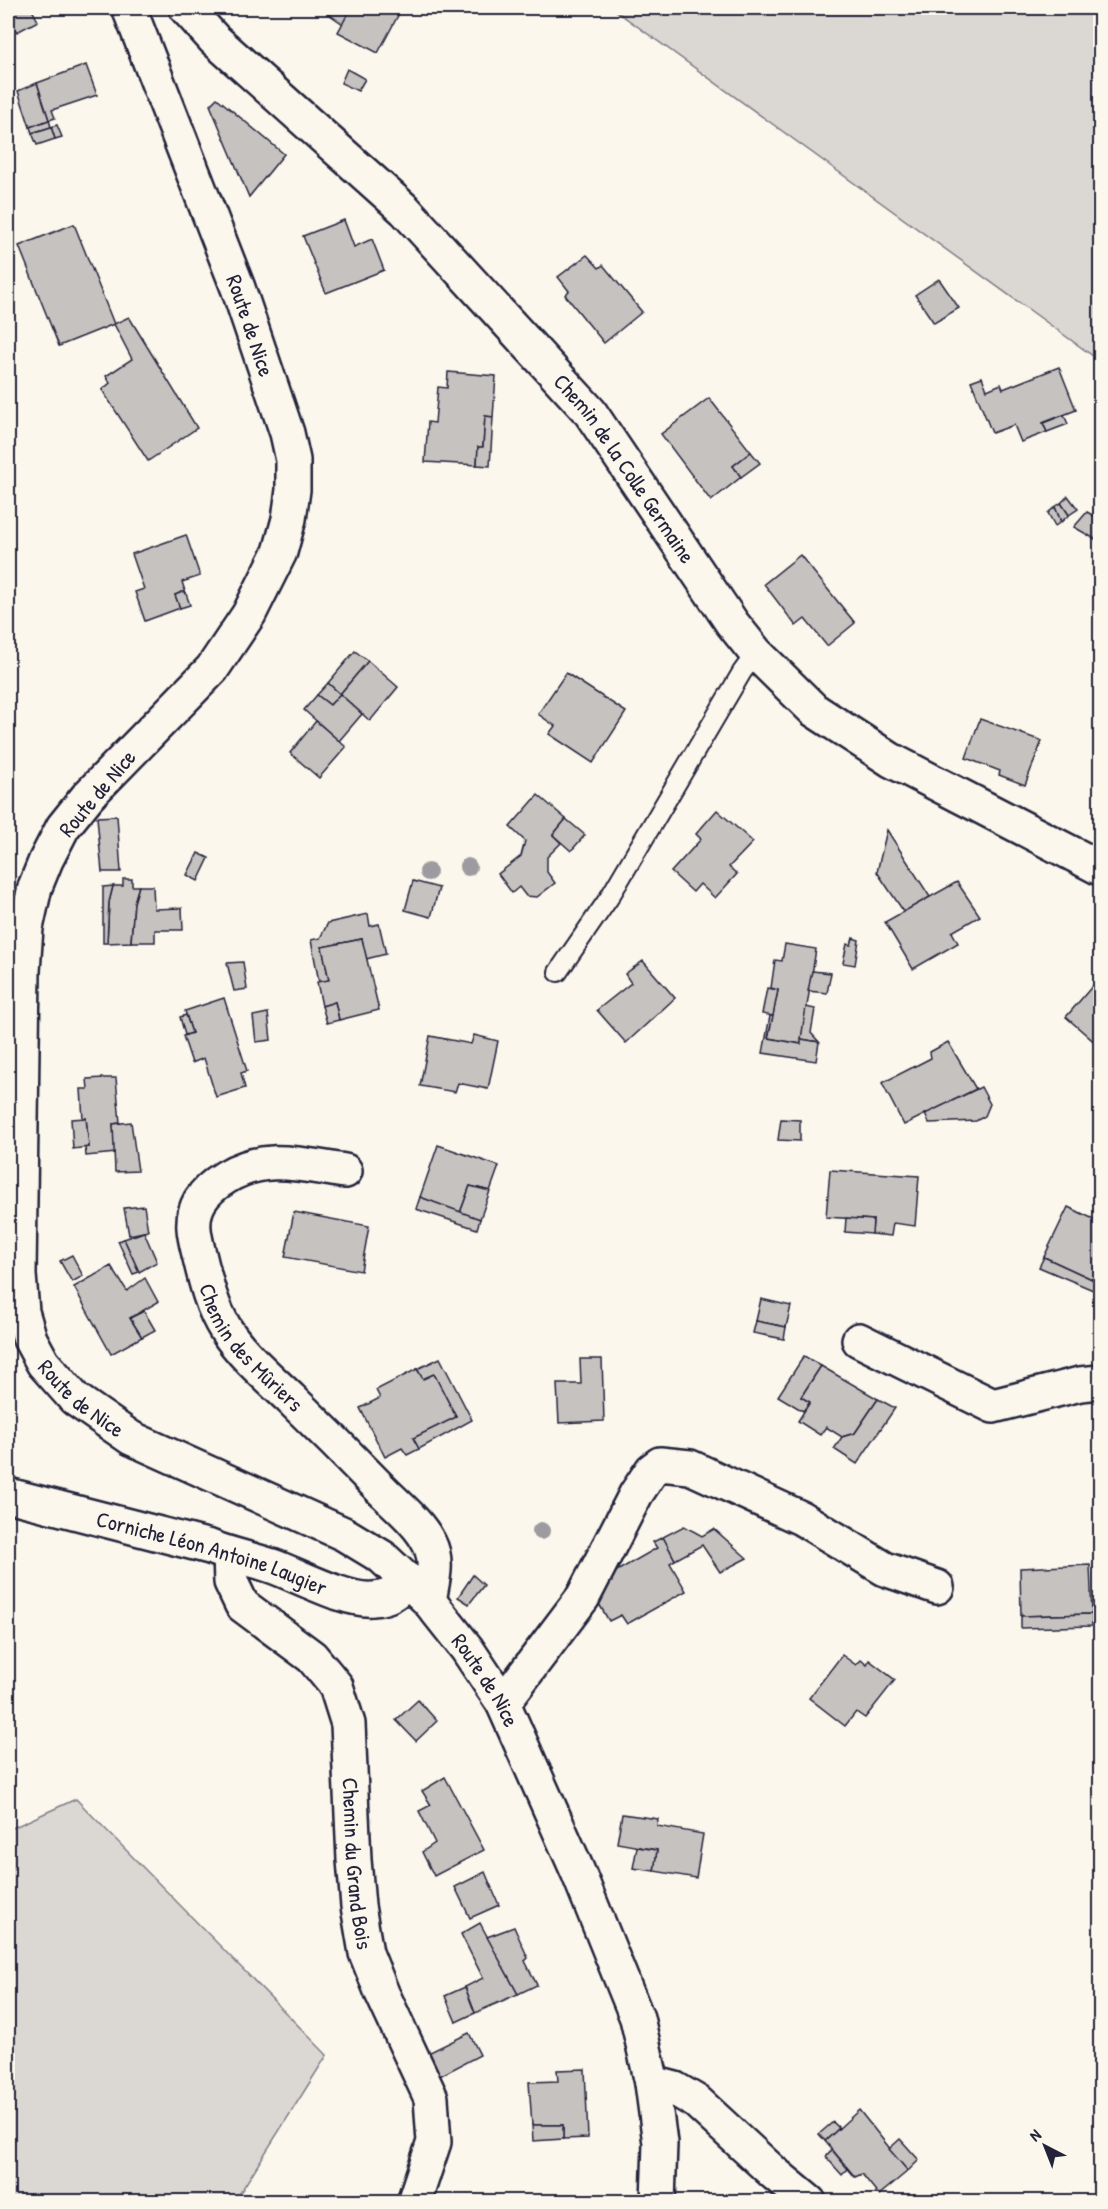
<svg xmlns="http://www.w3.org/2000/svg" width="1108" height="2209" viewBox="0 0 1108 2209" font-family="'Patrick Hand',sans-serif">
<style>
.green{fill:#dbd8d3;stroke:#7e7d87;stroke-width:1.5}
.building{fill:#c6c2c0;stroke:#22223b;stroke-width:1.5}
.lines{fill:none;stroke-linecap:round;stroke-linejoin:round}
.service-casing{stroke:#22223b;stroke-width:22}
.minor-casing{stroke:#22223b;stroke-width:38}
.tertiary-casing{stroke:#22223b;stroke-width:38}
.secondary-casing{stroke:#22223b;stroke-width:38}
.service{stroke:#fbf7ec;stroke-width:18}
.minor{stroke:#fbf7ec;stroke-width:33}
.tertiary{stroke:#fbf7ec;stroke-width:33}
.secondary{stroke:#fbf7ec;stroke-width:33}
.tree{fill:#9d9ba0}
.labels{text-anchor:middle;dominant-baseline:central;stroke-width:6;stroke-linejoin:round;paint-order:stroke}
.street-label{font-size:22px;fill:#22223b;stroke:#fbf7ec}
</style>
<rect width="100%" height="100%" fill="#fbf7ec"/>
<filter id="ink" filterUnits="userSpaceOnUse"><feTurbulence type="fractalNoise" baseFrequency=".0167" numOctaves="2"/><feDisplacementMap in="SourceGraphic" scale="12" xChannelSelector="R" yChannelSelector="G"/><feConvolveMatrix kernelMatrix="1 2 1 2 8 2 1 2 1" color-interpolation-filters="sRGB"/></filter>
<g filter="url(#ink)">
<!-- green -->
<g class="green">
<path d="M612,8H1100V361Z"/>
<path d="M76,1799L327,2055L235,2201H8V1830Z"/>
</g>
<!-- building -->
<g class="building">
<path d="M8,8H31L38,21L17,32L11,23L8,25Z"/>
<path d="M320,8H351L343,24Z"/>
<path d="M351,8H402L378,53L338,32Z"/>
<path d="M86,65L97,95L52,110L55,118L49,120L37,83Z"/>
<path d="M347,69L365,79L358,91L341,83Z"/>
<path d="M37,83L49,120L30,127L18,91Z"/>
<path d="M217,98L284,154L249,197L210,105Z"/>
<path d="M49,120L51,127L32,133L30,127Z"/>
<path d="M57,125L62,137L55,139L51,127Z"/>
<path d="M51,127L55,139L37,145L32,133Z"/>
<path d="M344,220L354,247L372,239L384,270L326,293L303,236Z"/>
<path d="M74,224L114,324L59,346L19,246Z"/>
<path d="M587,255L599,268L603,265L642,312L604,343L565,295L569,291L558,277Z"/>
<path d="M939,279L959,308L934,323L915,295Z"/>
<path d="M129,317L197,428L148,461L102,390L110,383L106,376L132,359L114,324Z"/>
<path d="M1059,367L1076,410L1043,423L1047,432L1021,442L1014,425L992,433L971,381L982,377L987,390L1001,384L1003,389Z"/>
<path d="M448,372L496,376L493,417L485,416L483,447H478L477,465L425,462L428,422L435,423L438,387L447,388Z"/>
<path d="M709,398L751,452L733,466L741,477L711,501L661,434Z"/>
<path d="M1064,415L1068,424L1047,432L1043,423Z"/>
<path d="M485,416L493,417L490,466L477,465L478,447H483Z"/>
<path d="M751,452L760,463L741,477L733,466Z"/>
<path d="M1068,496L1078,509L1069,515L1061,503Z"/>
<path d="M1061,503L1069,515L1061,522L1055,507Z"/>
<path d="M1055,507L1061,522L1055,526L1048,513Z"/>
<path d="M1087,512L1100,519V542L1074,527Z"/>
<path d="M186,535L200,576L182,582L185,591L175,595L180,608L145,621L135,592L144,589L132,554Z"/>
<path d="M800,555L855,623L827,646L805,619L796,626L764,584Z"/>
<path d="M185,591L190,605L180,608L175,595Z"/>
<path d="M355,651L368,661L340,694L328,683Z"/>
<path d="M368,661L398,687L370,721L340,694Z"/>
<path d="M566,673L626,712L593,763L549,734L555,726L538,714Z"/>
<path d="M328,683L340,694L330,705L317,695Z"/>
<path d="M340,694L362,714L339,741L304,710L317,695L330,705Z"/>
<path d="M980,719L1042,741L1025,785L999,775L1000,771L966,758Z"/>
<path d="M316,721L346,747L319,778L290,753Z"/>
<path d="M538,795L566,819L553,835L561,843L547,857V872L555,883L537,897L526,896L519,887L512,893L498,874L521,856L525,841L510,827Z"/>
<path d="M717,810L753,842L729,867L737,874L715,898L700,884L693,892L671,872L701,839L696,834Z"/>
<path d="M117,816L121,872H102L97,817Z"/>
<path d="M566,819L585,835L571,851L553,835Z"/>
<path d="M887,830L930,897L904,912L877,872Z"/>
<path d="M198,853L209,858L198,881L187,875Z"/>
<path d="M123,879H132V886H139L134,903L131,942L107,943L109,902L113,886H123Z"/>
<path d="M413,881L439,888L431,917L405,910Z"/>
<path d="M957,882L980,916L952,932L958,943L913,969L885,922Z"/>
<path d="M113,886L109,902L107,943H103V887Z"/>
<path d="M139,886H153L154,909L182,908L183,930H155V942H131L134,903Z"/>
<path d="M368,914L370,926L379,924L386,954L366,959L362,939L322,947L329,980L319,982L311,940L320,938L328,923Z"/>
<path d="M853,938L859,940L855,965L843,963L847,944L851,945Z"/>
<path d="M362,939L379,1010L339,1020L335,1002L322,1006L317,982L329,980L322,947Z"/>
<path d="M785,944L816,949L801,1044L768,1038L778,990L771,988L775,960L782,961Z"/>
<path d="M643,961L675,998L626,1043L597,1010L631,983L625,974Z"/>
<path d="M243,962L247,989L234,991L227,963Z"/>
<path d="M812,971L831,973L827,993L808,991Z"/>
<path d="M1100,977V1042L1098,1045L1066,1017Z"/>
<path d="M767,988L778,990L773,1016L762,1014Z"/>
<path d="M224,998L247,1071L241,1073L245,1088L216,1097L204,1058L192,1063L183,1036L192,1033L185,1011Z"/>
<path d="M335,1002L339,1020L327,1023L322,1006Z"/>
<path d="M806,1007L815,1009L811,1033L819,1042L801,1039Z"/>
<path d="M268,1013L271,1040L256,1042L253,1016Z"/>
<path d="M186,1015L192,1033L185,1035L180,1017Z"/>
<path d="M770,1016H773L768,1038L801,1044V1039L819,1042L816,1061L763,1053Z"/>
<path d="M474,1035L498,1041L488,1089L458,1083L455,1092L420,1086L430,1036L471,1044Z"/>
<path d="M948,1042L976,1089L904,1125L882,1083L931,1058L930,1052Z"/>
<path d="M104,1078H116L120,1123L113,1124L116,1153L86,1156L85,1147H89L86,1118L83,1119L81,1089H88L87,1079Z"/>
<path d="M981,1087L990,1104L985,1116L976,1121L929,1123L925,1114Z"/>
<path d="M86,1118L89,1147L73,1149L71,1119Z"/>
<path d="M781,1119L800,1120V1141L778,1140Z"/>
<path d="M131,1122L138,1171L115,1172L113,1124Z"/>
<path d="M438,1145L499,1166L490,1191L470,1186L460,1213L420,1197Z"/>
<path d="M830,1170L919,1176L915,1226L893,1223L891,1236L872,1234L873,1220L826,1217Z"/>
<path d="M470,1186L490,1191L480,1219L460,1213Z"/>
<path d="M420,1197L480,1219L477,1229L416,1209Z"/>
<path d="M144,1206L148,1231L129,1235L124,1208Z"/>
<path d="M1068,1207L1100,1222V1270L1096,1281L1044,1257Z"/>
<path d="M294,1212L369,1226L361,1271L285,1257Z"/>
<path d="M846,1218L873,1220L872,1234L845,1232Z"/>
<path d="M144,1232L157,1262L139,1272L124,1239Z"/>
<path d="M124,1239L139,1272L133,1274L118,1241Z"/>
<path d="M72,1255L83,1276L72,1282L60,1261Z"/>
<path d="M1044,1257L1096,1281L1093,1290L1039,1267Z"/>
<path d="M111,1266L127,1291L145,1278L158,1302L130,1318L142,1337L111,1354L74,1287Z"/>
<path d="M761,1299L791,1306L786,1327L756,1321Z"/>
<path d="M144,1311L155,1330L142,1337L130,1318Z"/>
<path d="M756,1321L786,1327L784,1339L753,1333Z"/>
<path d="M804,1356L821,1366L801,1397L810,1402L803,1411L778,1396Z"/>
<path d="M440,1358L472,1420L419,1449L413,1438L456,1417L434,1374L423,1379L417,1369Z"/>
<path d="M580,1359H602L604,1421L559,1423L557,1384H581Z"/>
<path d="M821,1366L878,1399L855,1433L842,1437L826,1427L820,1435L798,1421L810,1402L801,1397Z"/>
<path d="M417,1369L423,1379L434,1374L456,1417L413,1438L419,1449L407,1455L402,1448L385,1457L360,1408L380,1398L376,1390Z"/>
<path d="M878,1399L895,1408L857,1464L834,1449L842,1437L855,1433Z"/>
<path d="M684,1526L702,1536L714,1529L747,1558L720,1572L702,1545L675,1560L663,1537Z"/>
<path d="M663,1537L675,1560L670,1563L686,1591L627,1624L621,1615L609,1621L592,1592L612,1582L608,1576L657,1548L653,1542Z"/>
<path d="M1090,1565L1092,1614L1021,1616L1020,1568Z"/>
<path d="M473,1575L484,1585L469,1604L458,1597Z"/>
<path d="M1092,1614V1626L1021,1628V1616Z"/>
<path d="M842,1655L856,1665L861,1660L867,1665L869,1660L895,1680L865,1718L856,1712L845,1726L809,1698Z"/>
<path d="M418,1700L437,1721L416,1741L396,1720Z"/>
<path d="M445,1777L484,1850L434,1876L422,1852L435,1843L419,1811L431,1805L422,1791Z"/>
<path d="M622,1814L658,1819L657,1826L703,1834L696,1878L654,1871L657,1850L617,1843Z"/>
<path d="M637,1847L657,1850L654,1871L633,1868Z"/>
<path d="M485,1872L499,1905L470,1918L455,1887Z"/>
<path d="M480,1923L518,1994L475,2013L465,1987L483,1978L461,1934Z"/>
<path d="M514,1927L528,1958L525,1961L537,1985L518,1994L487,1937Z"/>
<path d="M465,1987L475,2013L456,2022L445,1996Z"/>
<path d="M469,2033L480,2055L436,2078L426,2054Z"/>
<path d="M585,2069L588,2138L563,2139V2125H532L529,2082L558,2081L557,2070Z"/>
<path d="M859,2110L908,2171L879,2195L862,2174L855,2177L825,2141Z"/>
<path d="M833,2122L839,2128L825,2141L819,2134Z"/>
<path d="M532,2125H563V2139L533,2141Z"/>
<path d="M900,2139L919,2160L908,2171L889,2149Z"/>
<path d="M832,2150L848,2169L842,2175L826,2157Z"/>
</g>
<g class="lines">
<defs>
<path id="service" d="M558,972L609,898L742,672L756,653"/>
<g id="minor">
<path id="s1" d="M186,8L214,39L405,210L590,412L732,623L756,653L814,710L891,760L1100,868"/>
<path id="s2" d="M345,1171C302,1165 266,1153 226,1177C216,1183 206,1191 200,1201C189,1220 195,1238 200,1258C206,1283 212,1308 226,1330C243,1356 269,1378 291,1399C321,1428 350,1457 378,1486C395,1504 418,1521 429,1543C439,1562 432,1582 429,1601"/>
<path d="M859,1340L993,1406L1080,1384L1100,1382"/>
<path id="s3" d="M230,1555L231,1582L242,1605L312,1657L336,1686L348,1724L354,1860L358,1906L366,1953L382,1993L431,2098L434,2142L414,2202"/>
<path d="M503,1703L583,1597L636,1494L652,1470L660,1464L690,1467L801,1518L885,1569L937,1587"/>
<path d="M652,2083L675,2089L697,2102L774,2173L809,2202"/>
</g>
<g id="tertiary">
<path id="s4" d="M8,1495L210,1547C230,1555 251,1559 272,1566C298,1575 347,1602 373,1599C390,1598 396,1592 408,1580"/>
</g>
<g id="secondary">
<path id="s5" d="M129,8L238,288L287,433L293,460V490L289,519L280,552L249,614L212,669L88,796L63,827L46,860L35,887L26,928L23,971L19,1275L22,1312L30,1339L43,1363L75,1399L131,1438L344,1534L382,1557L429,1601L467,1649L503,1703L578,1872L637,2018L652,2083L660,2143L658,2202"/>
</g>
</defs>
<!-- service casing -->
<use href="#service" class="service-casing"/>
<!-- minor casing -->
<use href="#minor" class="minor-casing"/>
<!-- tertiary casing -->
<use href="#tertiary" class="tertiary-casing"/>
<!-- secondary casing -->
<use href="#secondary" class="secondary-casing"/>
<!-- service -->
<use href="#service" class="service"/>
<!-- minor -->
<use href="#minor" class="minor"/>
<!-- tertiary -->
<use href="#tertiary" class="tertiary"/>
<!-- secondary -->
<use href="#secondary" class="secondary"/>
</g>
<!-- trees -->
<g class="tree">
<circle cx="468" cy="867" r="9"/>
<circle cx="428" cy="872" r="9"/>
<circle cx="541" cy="1531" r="9"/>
</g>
</g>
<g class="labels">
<!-- street labels -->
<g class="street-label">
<text stroke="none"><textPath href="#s5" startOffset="340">Route de Nice</textPath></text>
<text stroke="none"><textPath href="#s1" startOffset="638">Chemin de la Colle Germaine</textPath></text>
<text transform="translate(97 793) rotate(-50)">Route de Nice</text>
<text stroke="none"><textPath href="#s2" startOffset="322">Chemin des Mûriers</textPath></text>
<text stroke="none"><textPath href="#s5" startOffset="1528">Route de Nice</textPath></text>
<text stroke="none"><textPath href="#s4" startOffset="212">Corniche Léon Antoine Laugier</textPath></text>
<text stroke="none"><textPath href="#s5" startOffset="2032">Route de Nice</textPath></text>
<text stroke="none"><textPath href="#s3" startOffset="357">Chemin du Grand Bois</textPath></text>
</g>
</g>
<!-- margin -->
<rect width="1108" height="2209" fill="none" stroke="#fbf7ec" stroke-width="30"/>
<rect x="15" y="15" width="1078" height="2179" fill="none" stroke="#22223b" stroke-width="2" filter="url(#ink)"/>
<!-- north arrow -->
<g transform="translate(1045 2146) rotate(318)" stroke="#fbf7ec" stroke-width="4.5" paint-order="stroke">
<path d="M0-4.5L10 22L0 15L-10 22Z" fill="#22223b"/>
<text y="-9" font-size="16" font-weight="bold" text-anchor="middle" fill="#22223b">N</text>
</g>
</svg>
